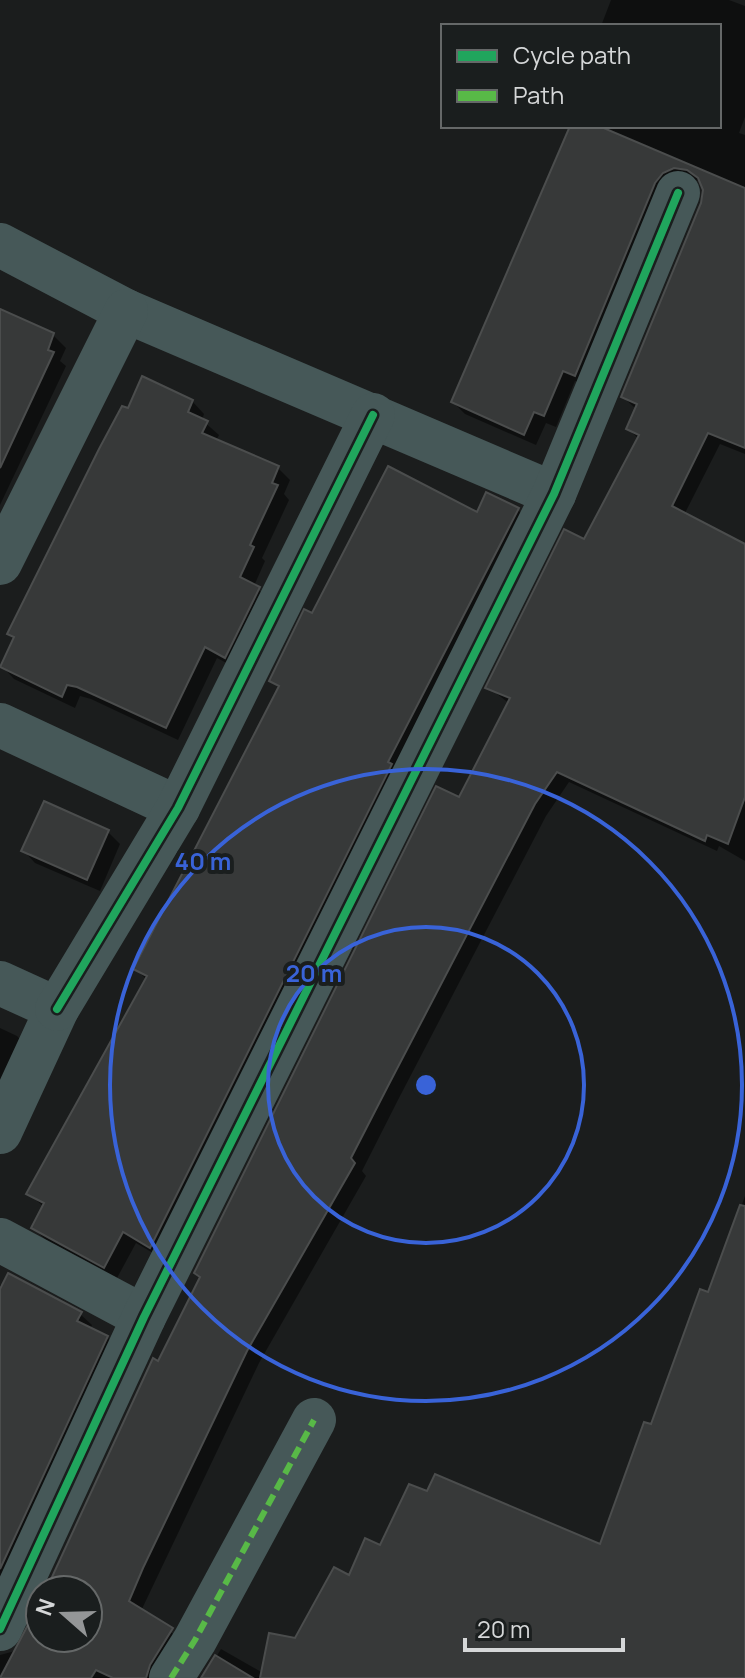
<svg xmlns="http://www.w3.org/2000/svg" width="745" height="1678" viewBox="0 0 745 1678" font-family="Manrope,sans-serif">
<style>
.shadow{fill:#0007}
.building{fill:#373939;stroke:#4b4d4d;stroke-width:2}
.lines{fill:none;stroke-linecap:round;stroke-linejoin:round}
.minor{stroke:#465858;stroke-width:44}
.quiet{stroke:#58b947;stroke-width:6;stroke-dasharray:12 6;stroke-linecap:butt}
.cycleway-casing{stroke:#1a1e1e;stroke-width:13}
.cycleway{stroke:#20a55d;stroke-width:8}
.ring{fill:none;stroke:#3963d8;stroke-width:4}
.centre{fill:#3963d8;stroke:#1a1e1e;stroke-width:4}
.ring-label{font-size:24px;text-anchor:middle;font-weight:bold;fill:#3963d8;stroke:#1a1e1e;stroke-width:8;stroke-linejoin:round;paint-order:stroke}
</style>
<rect width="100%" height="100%" fill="#1b1d1d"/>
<!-- shadow -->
<g class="shadow">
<path d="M611,0H729L745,6V117L739,133L745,135V454L720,444L684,515L745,546V861L719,846L717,851L569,782L546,816L399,1098L362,1171L366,1176L259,1363L141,1611L183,1641L161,1678H0V1655L15,1651L40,1607V1638H88V1590H48L159,1364L510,704L488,687L585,541L639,439L628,429L635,408L623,397L703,203L705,190L701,181L687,179L587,387L575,381L556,427L546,423L536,445L465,414L453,402L573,126H719V26H601Z"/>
<path d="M0,312L53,335L66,348L60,361L66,366L0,505Z"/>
<path d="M192,401L204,414L202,420L219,435L216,441L278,468L290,480L284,494L289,500L262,558L265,561L254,586L271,601L238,669L217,658L178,740L91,699L80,696L75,708L14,679L2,666L15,639L9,633L129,410Z"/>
<path d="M518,510L530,522L163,1259L136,1243L117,1278L46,1240L33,1228L44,1207L28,1193L147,980L135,968L280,689L271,681L313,616L478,515Z"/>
<path d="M108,832L120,844L100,891L35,863L23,850Z"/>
<path d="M0,1028L17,1036L28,1048L0,1109Z"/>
<path d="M745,1196V1678H203L221,1649L263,1673L381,1548L601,1547L709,1295Z"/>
<path d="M0,1285L80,1314L92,1325L90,1329L107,1337L118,1349L0,1606Z"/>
</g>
<!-- building -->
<g class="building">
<path d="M570,126H599L745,188V448L708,433L672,506L745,544V797L728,844L707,835L705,841L557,772L535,804L388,1086L351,1158L355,1163L247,1351L143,1568L129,1601L173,1628L150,1665L146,1678H113L96,1670L91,1678H0L40,1602V1638H88V1590H46L153,1358L158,1361L200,1277L194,1273L436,786L459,797L510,698L485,688L564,529L584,539L639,435L626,429L637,404L621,397L701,203L703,190L698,178L687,170L674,168L663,173L655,183L575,376L563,371L544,416L534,412L524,435L451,402Z"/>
<path d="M0,309L54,333L48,350L54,352L0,468Z"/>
<path d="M142,376L193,400L188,412L208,421L202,433L279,466L272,483L278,485L250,545L254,547L240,577L260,587L225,658L205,647L166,728L77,687L67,685L62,697L0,667L14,637L7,634L99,449L122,406L128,408Z"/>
<path d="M388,466L477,512L486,492L519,508L388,762L392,764L150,1248L123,1232L104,1268L31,1228L44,1203L26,1194L147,976L133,969L279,686L269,681L304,609L312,613Z"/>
<path d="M44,801L109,830L87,880L21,851Z"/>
<path d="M740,1205L745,1206V1678H260L269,1633L295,1638L334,1567L349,1575L365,1538L380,1545L409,1484L427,1491L435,1474L600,1544L644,1422L651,1424L700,1289L708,1292Z"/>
<path d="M8,1273L82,1312L77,1321L108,1336L0,1569V1289Z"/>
<path d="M215,1655L253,1678H201Z"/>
</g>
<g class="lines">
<!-- minor -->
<g class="minor">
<path d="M0,245L126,311L554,494"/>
<path d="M0,563L126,311"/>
<path d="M0,725L178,808"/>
<path d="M0,983L57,1009L0,1132"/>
<path d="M57,1009L178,808L373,415"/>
<path d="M0,1240L144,1317"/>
<path d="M0,1629L144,1317L554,494L678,193"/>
<path d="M171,1678L195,1640L314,1420"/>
</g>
<!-- quiet -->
<path class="quiet" d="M171,1678L195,1640L314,1420"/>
<defs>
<g id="cycleway">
<path d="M57,1009L178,808L373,415"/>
<path d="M0,1629L144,1317L554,494L678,193"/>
</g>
</defs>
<!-- cycleway casing -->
<use href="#cycleway" class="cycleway-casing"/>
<!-- cycleway -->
<use href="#cycleway" class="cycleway"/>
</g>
<!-- distance rings -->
<g class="ring">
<circle cx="426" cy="1085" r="158"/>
<circle cx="426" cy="1085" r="316"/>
</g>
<circle cx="426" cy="1085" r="12" class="centre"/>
<g class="ring-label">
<text x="203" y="870">40 m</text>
<text x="314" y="982">20 m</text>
</g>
<!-- legend -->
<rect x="441" y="24" width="280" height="104" fill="#1a1e1e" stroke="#656868" stroke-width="2"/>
<rect x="457" y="50" width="40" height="12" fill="#20a55d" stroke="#656868" stroke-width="2"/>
<text x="513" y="64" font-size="24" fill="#d5d7d8">Cycle path</text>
<rect x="457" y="90" width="40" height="12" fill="#58b947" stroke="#656868" stroke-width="2"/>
<text x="513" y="104" font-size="24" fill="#d5d7d8">Path</text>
<!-- north arrow -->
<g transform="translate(64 1614) rotate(290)"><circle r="38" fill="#1a1e1e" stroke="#656868" stroke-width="2"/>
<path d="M0-6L14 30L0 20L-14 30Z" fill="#949697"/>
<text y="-12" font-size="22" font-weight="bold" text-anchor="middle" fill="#d5d7d8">N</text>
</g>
<!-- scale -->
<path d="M465 1638v12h158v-12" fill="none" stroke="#d5d7d8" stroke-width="4"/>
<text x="477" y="1638" font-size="24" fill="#d5d7d8" stroke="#1a1e1e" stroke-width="6" paint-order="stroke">20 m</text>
</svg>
